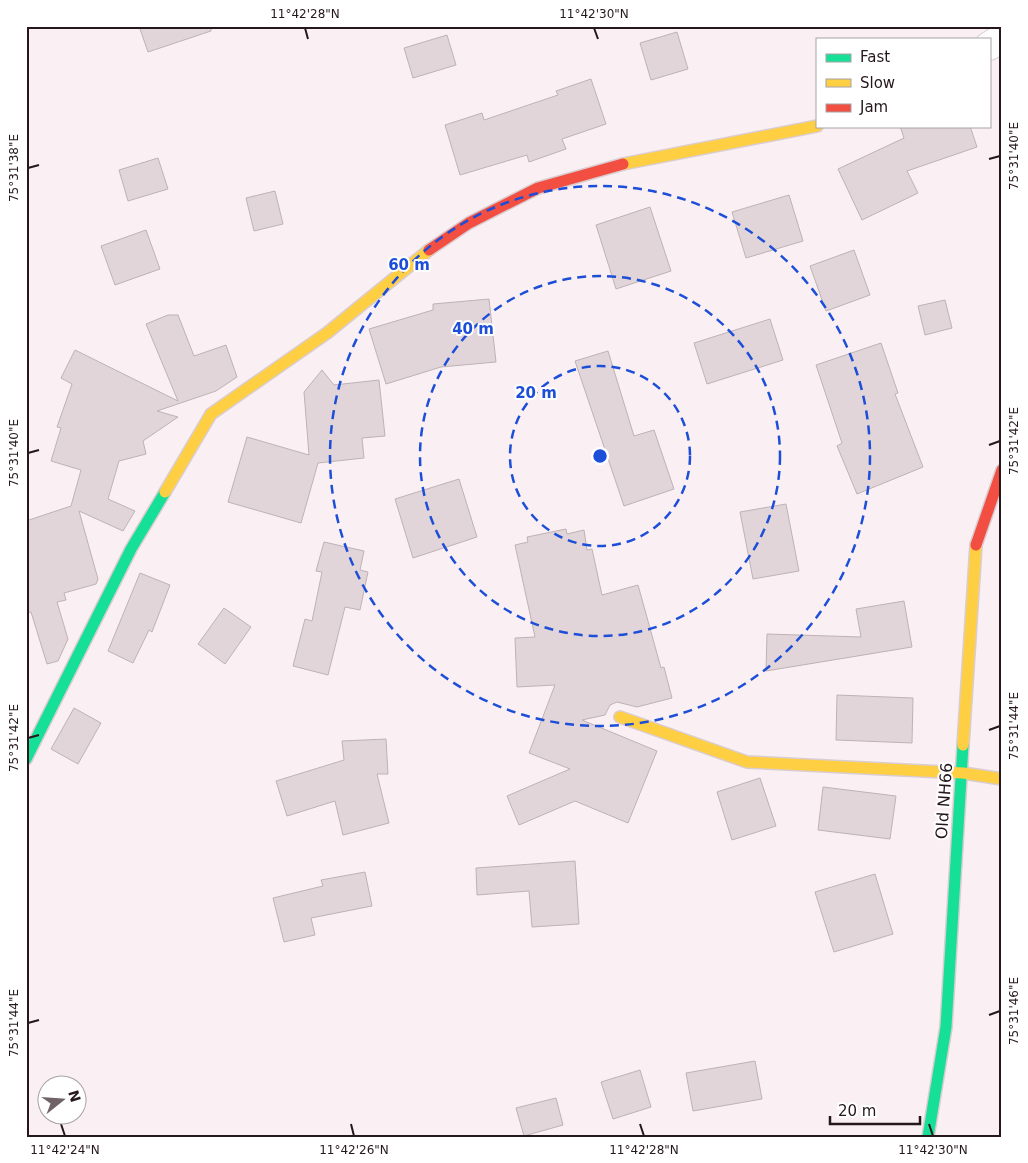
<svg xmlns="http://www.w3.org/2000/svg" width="1028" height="1163" viewBox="0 0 1028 1163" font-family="'DejaVu Sans',sans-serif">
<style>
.building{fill:#e2d5d9;stroke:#beb2b5}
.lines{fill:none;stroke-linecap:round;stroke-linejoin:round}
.street-casing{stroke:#dacdd1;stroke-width:30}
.fast-casing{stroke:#dacdd1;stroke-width:14}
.slow-casing{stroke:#dacdd1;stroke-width:14}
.jam-casing{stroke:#dacdd1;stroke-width:14}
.street{stroke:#fefdfd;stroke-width:28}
.fast{stroke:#16e098;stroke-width:11}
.slow{stroke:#ffcf43;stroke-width:11}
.jam{stroke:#f24e42;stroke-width:11}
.ticks{fill:none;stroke:#25171b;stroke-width:2}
.ring{fill:none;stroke:#1d4ed8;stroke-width:2.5;stroke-dasharray:9 6}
.labels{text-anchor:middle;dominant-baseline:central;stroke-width:4;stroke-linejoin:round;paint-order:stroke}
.street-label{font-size:16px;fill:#25171b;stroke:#fff}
.centre{fill:#1d4ed8;stroke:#fff;stroke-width:2.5}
.ring-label{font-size:15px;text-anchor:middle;font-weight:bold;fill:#1d4ed8;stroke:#fff;stroke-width:4;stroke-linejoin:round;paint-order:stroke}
.neatline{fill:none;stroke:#25171b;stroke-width:2}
.ticks-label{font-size:12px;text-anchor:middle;fill:#25171b}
</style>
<rect width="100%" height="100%" fill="#faf0f3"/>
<!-- building -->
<g class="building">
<path d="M139,26H211V31L148,52Z"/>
<path d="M677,32L688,69L651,80L640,43Z"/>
<path d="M447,35L456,65L413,78L404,48Z"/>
<path d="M591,79L606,124L562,139L566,149L529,162L527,155L460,175L445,125L482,113L484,120L558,95L556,91Z"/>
<path d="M900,126H970L977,147L907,171L918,193L862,220L838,169L904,138Z"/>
<path d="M158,158L168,189L128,201L119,170Z"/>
<path d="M275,191L283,224L254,231L246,198Z"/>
<path d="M789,195L803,241L746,258L732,212Z"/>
<path d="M650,207L671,271L616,289L596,225Z"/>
<path d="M146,230L160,269L115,285L101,246Z"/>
<path d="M854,250L870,295L826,311L810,266Z"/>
<path d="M489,299L496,362L441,367L386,384L369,329L433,310V304Z"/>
<path d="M945,300L952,328L925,335L918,306Z"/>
<path d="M168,315H178L194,356L226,345L237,377L216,391L157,411L178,417L143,441L146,454L119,461L108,499L135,511L123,531L79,511L98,579L96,584L64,593L66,600L57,602L68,639L58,661L47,664L31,612L26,613V521L71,506L81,470L51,461L61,428L57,427L72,384L61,378L75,350L178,401L146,324Z"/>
<path d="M770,319L783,360L707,384L694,343Z"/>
<path d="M881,343L898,393L895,394L923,467L857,494L837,446L842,443L816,365Z"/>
<path d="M608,351L634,436L654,430L674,489L624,506L575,361Z"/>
<path d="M322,370L334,385L379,380L385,436L362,438L364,458L318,463L301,523L228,502L247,437L309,455L304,392Z"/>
<path d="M459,479L477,537L413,558L395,499Z"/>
<path d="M786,504L799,571L753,579L740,512Z"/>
<path d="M566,529L567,534L584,530L587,550L592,549L602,595L638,585L661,668L664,667L672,698L637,707L617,702L610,705L605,715L582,720L657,751L628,823L575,801L519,825L507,796L570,769L529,753L555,685L517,687L515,638L535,637L515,545L528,542L527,537Z"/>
<path d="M324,542L364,551L360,570L368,572L360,610L345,607L328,675L293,666L305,619L312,621L322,572L316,571Z"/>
<path d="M140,573L170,585L152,632L149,630L133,663L108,651Z"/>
<path d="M904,601L912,647L766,671L767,634L861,637L856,609Z"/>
<path d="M224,608L251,627L225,664L198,644Z"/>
<path d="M837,695L913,698L912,743L836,740Z"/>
<path d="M74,708L101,723L78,764L51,749Z"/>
<path d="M386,739L388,774H377L389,823L343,835L335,801L287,816L276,781L344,760L342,741Z"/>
<path d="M760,778L776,826L732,840L717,792Z"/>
<path d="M823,787L896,796L890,839L818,830Z"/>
<path d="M575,861L579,924L532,927L529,891L477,895L476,868Z"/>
<path d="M365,872L372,906L311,918L315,935L284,942L273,898L323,886L321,880Z"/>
<path d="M875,874L893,934L834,952L815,892Z"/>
<path d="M755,1061L762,1099L693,1111L686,1073Z"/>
<path d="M640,1070L651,1107L613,1119L601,1082Z"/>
<path d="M556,1098L563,1125L524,1136L516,1108Z"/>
</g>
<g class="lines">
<defs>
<path id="street" d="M989,46L1002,38"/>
<g id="fast">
<path d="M26,759L131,549L165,492"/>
<path d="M928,1137L946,1027L963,745"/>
</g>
<g id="slow">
<path d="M623,164L817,126"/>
<path d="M165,492L211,414L327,333L429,250"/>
<path d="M620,717L747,762L963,773L1002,779"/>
<path d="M963,745L976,545"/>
</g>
<g id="jam">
<path d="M429,250L469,223L538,188L623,164"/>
<path d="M976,545L1002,470"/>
</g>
</defs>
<!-- street casing -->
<use href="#street" class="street-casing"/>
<!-- fast casing -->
<use href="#fast" class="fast-casing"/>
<!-- slow casing -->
<use href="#slow" class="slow-casing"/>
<!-- jam casing -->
<use href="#jam" class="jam-casing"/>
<!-- street -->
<use href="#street" class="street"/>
<!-- fast -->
<use href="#fast" class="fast"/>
<!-- slow -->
<use href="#slow" class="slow"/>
<!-- jam -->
<use href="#jam" class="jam"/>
</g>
<!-- ticks -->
<path class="ticks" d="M305,28L308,39M594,28L598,39M989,159L1000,156M28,168L39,165M989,445L1000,441M28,453L39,450M989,730L1000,726M28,738L39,735M989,1015L1000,1011M28,1023L39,1020M61,1124L65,1136M351,1124L354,1136M640,1124L644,1136M929,1124L933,1136"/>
<!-- distance rings -->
<g class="ring">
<circle cx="600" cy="456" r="90"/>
<circle cx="600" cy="456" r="180"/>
<circle cx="600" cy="456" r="270"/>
</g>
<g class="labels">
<!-- street labels -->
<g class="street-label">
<text transform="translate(944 801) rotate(-86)">Old NH66</text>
</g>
</g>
<circle cx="600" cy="456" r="8" class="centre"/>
<g class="ring-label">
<text x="409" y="270">60 m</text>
<text x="473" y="334">40 m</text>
<text x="536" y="398">20 m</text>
</g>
<!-- border -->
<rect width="1028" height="1163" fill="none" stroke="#ffffff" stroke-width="55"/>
<!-- legend -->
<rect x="816" y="38" width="175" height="90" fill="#ffffff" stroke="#a8a2a4"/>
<rect x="826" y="54" width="25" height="8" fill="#16e098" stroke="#a8a2a4"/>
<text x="860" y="62" font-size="15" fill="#25171b">Fast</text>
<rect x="826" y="79" width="25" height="8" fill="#ffcf43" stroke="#a8a2a4"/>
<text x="860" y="88" font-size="15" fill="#25171b">Slow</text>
<rect x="826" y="104" width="25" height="8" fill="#f24e42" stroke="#a8a2a4"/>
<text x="860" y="112" font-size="15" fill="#25171b">Jam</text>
<!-- north arrow -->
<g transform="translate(62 1100) rotate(73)"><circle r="24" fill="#ffffff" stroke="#a8a2a4"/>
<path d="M0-4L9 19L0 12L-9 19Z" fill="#706367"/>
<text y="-8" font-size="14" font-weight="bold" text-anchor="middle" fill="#25171b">N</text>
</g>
<!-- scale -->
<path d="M830 1116v8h90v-8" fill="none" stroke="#25171b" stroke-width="2.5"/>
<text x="838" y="1116" font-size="15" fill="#25171b" stroke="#ffffff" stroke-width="4" paint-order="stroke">20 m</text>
<rect x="28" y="28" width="972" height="1108" class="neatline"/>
<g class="ticks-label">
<text x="305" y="18">11°42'28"N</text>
<text x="594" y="18">11°42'30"N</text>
<text transform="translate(1014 156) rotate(-90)" y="4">75°31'40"E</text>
<text transform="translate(14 168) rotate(-90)" y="4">75°31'38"E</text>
<text transform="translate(1014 441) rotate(-90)" y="4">75°31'42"E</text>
<text transform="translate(14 453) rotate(-90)" y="4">75°31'40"E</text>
<text transform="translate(1014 726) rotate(-90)" y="4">75°31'44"E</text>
<text transform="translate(14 738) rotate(-90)" y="4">75°31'42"E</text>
<text transform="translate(1014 1011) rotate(-90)" y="4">75°31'46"E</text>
<text transform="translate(14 1023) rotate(-90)" y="4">75°31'44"E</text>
<text x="65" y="1154">11°42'24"N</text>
<text x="354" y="1154">11°42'26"N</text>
<text x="644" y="1154">11°42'28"N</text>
<text x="933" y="1154">11°42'30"N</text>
</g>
</svg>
